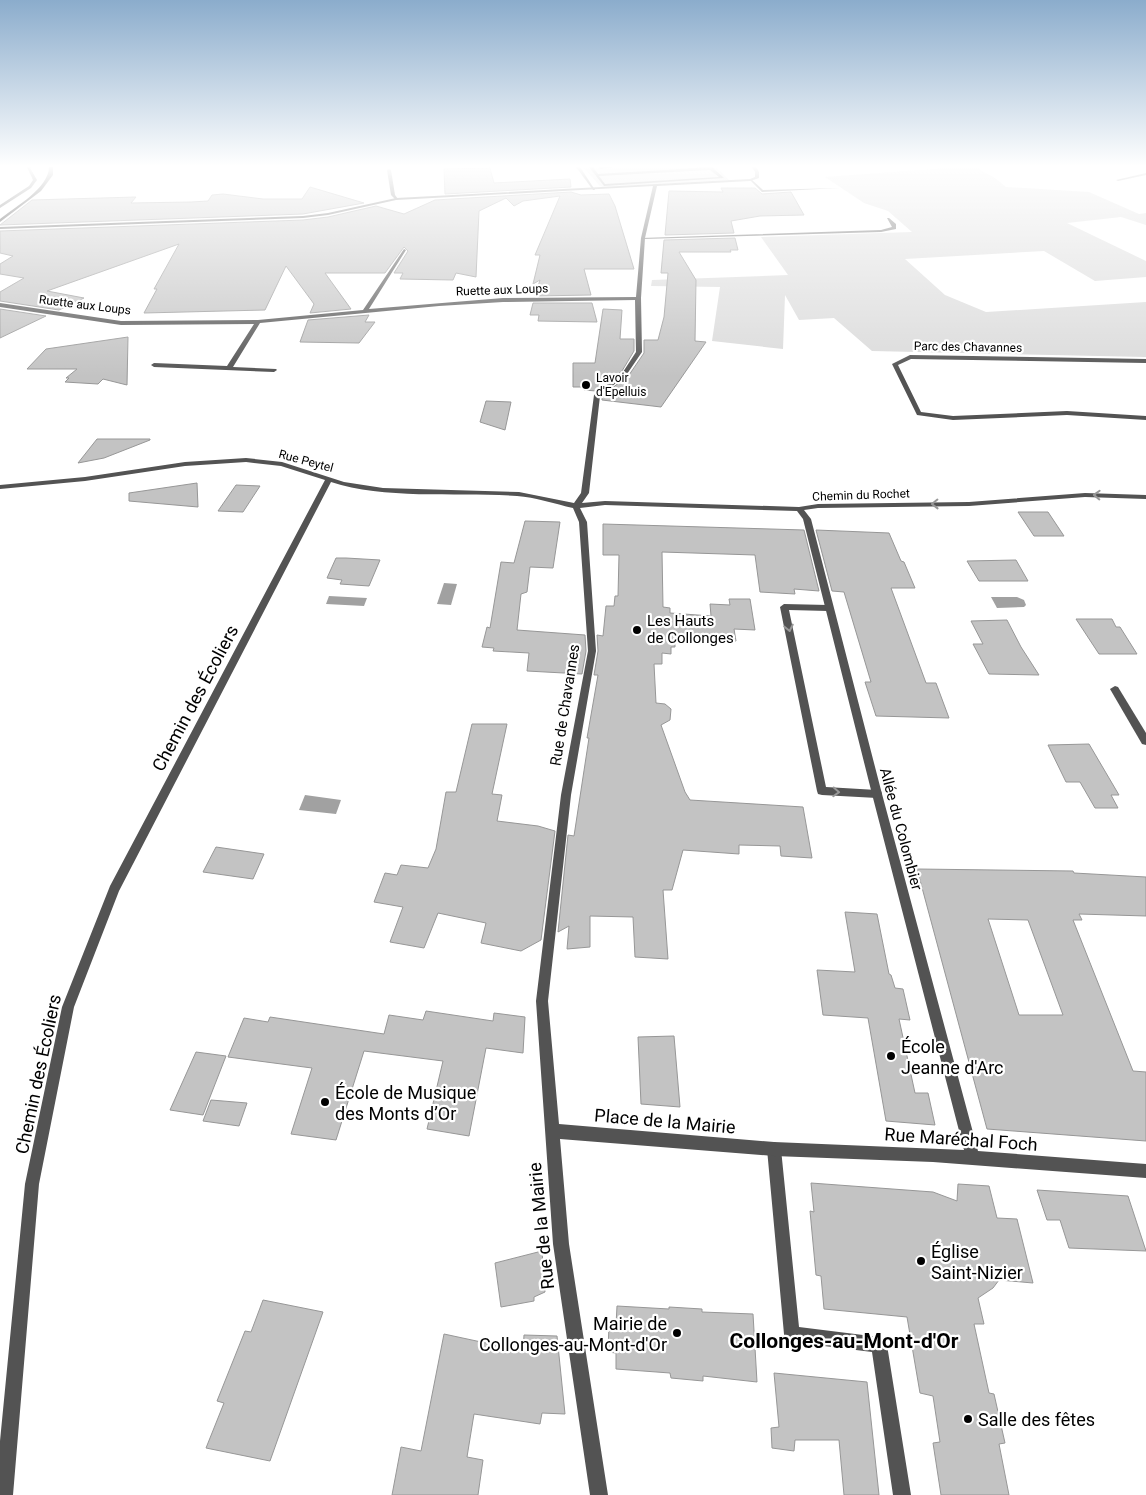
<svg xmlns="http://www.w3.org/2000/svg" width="1146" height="1495" viewBox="0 0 1146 1495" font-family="Roboto,sans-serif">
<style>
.green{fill:#dadada}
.water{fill:#a1a1a1}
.building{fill:#c3c3c3;stroke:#979797;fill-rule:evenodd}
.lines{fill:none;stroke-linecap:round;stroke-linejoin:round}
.lane{fill:#535353;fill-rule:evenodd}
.street{fill:#535353;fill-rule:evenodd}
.secondary{fill:#202020;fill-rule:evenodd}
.oneway{stroke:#989898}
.poi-dot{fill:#000;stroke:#fff;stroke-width:2}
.labels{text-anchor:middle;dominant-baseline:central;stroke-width:4.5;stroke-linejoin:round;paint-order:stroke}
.far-street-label{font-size:12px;fill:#000;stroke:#fff}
.far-poi-label{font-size:12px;fill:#000;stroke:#fff;text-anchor:start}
.poi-label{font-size:15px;fill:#000;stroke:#fff;text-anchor:start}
.street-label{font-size:15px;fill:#000;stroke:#fff}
.near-street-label{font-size:18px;fill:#000;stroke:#fff}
.near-poi-label{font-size:18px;fill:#000;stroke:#fff;text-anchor:start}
.near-quarter-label{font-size:21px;font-weight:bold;fill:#000;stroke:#fff}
</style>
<rect width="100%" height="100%" fill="#fff"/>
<!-- green -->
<g class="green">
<path d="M583,167H716L729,180L603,187L600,186Z"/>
<path d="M960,167H975L995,178L1006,187L1089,192L1139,214L1146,213V225L1121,217L1067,223L1146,261V277L1095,281L1044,251L905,259L945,295L986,312L1146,302V357L872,351L834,318L799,320L785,295L783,349L712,341L720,287L651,286L652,280L788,275L761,237L912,232L888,211L864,203L825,177Z"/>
</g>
<!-- water -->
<g class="water">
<path d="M444,583L457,584L451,605L437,604Z"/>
<path d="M329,596L367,598L364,606L326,604Z"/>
<path d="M991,597H1017L1024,600L1026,605L1024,607L997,608Z"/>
<path d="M305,795L341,800L336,814L299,810Z"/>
</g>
<!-- building -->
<g class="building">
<path d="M490,168L494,183L570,179L571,187L445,194L444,169Z"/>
<path d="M310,187L364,203L303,214L0,225L32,200L136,197L131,203L191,202L208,201L212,195L223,194L263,199H302Z"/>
<path d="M721,188H755L762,194L791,192L804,215L760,216L731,221L734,233L665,235L669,191L723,192Z"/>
<path d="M571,192L581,195L609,194L615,206L634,269H584L591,295L535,296L540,280L533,284L540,255H535L560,196L523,201L514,206L506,198L479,211L476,277L456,273L453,280L400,279L403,273H394L408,251L404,247L385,273H325L351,309L310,313L314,304L286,266L265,310L144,313L157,289H154L179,244L47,291L84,298L59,310L0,301V292L24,278L0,274V264L13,256L0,253V231L303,220L328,217L376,206L404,214L435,200Z"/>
<path d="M735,238L738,250H730L731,252H679L696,280L695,341L706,342L661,407L602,400V396L629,375L644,353V340H658L664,317L668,273H661L664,240Z"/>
<path d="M533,303H592L597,322L538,321L539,315H530Z"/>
<path d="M0,309L46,316L0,338Z"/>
<path d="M603,309L622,310L620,339H634V351L622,371L596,391L584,390V387H573V363H595Z"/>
<path d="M369,315L365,322H375L359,343L300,342L308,320Z"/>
<path d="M128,337L127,385L103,379L98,384L65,382L69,378H66L77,369H27L46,349Z"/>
<path d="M486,401L511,402L505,430L480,422Z"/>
<path d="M97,439H150V440L104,458L78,463Z"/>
<path d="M197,483L198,507L129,501V493Z"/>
<path d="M236,485L260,486L243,512L218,511Z"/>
<path d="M1018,512H1048L1064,536H1034Z"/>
<path d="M525,521L560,522L553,568L530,567L527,592L521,594L517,630L585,635L586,651L582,674L527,671L529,653L493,651L494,648L482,647L487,627L490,628L501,562L514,563Z"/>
<path d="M603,524L804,530L819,591L794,589L795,594L760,592L755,555L662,552L663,607L670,608V613L711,616L710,604L730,605L729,599H750L755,630L734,629L736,641L675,640V647H671V654L662,653V664H654L656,703L665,704L671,709L670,720L661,725L685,792L690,800L803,807L812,858L781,856L780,846L739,845V854L683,850L672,890H663L668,959L635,957L633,917L590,916V947L567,949L569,926L558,932L568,835L574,836L589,738H587L598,675H594L598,651L597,635L603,636L606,606H614L615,596H618L619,555H603Z"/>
<path d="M816,530L889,533L901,561L904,562L915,588H891L926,683H936L949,718L876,716L865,682H871L844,592L832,591Z"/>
<path d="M336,558H346L380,560L369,586L340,584L342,580L327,578Z"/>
<path d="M1016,560L1028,581H979L967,561Z"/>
<path d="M1076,619H1112L1116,627H1120L1137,654H1099Z"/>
<path d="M1007,620L1021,647L1039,675L989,674L973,644H983L971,621Z"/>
<path d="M472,724H507L492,794L502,795L497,821L538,826L555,831L541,940L521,951L481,943L486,923L438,913L424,948L390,942L403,907L374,902L385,873L397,875L401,865L428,868L436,849L446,792H456Z"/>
<path d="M1089,744L1119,795H1111L1118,808H1095L1080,782H1066L1048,745Z"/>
<path d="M216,847L264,854L253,879L203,872Z"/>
<path d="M917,869L1073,871L1074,873L1146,877V916L1079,914L1082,920H1073L1133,1071L1146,1072V1141L987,1129ZM988,919L1028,920L1063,1015H1019Z"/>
<path d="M845,912L877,914L889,974L891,975L895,988L903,989L910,1020L899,1019L915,1093H928L935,1125L886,1121L868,1018L823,1015L817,970L855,972Z"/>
<path d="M426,1011L493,1021L494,1013L525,1017L523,1053L486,1048L469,1136L427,1129L443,1061L364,1051L336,1140L291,1134L312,1068L228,1057L244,1018L268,1022L270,1017L384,1034L389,1015L423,1020Z"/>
<path d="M674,1036L680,1107L641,1104L638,1037Z"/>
<path d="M196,1052L226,1056L203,1115L170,1110Z"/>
<path d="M211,1100L247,1103L239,1126L203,1121Z"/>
<path d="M811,1183L933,1192L957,1201L958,1184L989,1186L997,1218L1017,1219L1033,1283L999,1280L993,1288L978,1298L984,1324H974L989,1393L994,1394L1005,1443L999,1444L1009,1495H941L933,1443L940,1442L933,1396L920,1393L907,1317L824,1309L821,1276L816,1275L810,1211L814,1212Z"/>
<path d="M1037,1190L1128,1196L1146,1251L1069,1248L1060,1220H1047Z"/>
<path d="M542,1251L545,1292L534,1297V1301L501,1307L495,1263Z"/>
<path d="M263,1300L323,1312L270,1461L206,1448L224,1403L217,1401L245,1331L251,1332Z"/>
<path d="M617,1306L669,1309V1307L702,1309V1312L753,1314L757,1382L703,1376V1381L671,1378L670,1373L616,1369V1353L608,1352L609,1324L616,1325Z"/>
<path d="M444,1334L523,1351L524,1335L557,1336L565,1414L542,1413L540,1424L474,1414L467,1457L483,1460L478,1495H392L401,1447L421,1451Z"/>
<path d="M774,1373L867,1382L879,1495H844L839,1440H795L794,1451L772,1448L771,1428L779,1427Z"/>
</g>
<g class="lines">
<!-- lane -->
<g class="lane">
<path d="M27,167H32L30,168L37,180L31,188L0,208V205L29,186L33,180Z"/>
<path d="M576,167H580L595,190H593Z"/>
<path d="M593,167L598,174L712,167L724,178L604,186L589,167ZM710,170L719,177L605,184L599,176Z"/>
<path d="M599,167H612L600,169Z"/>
<path d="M389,169L391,170L395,195L398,199L396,200L391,195L387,170Z"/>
<path d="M749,179H751L763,190L839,188L762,192Z"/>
<path d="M887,218H889L896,224V229L881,232L643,239L641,238L881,230L892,227Z"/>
<path d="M784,604L828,605L832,608L828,611L789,610L826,787L877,790L881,791L882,794L881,797L877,798L822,795L818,794L817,791L780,607Z"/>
<path d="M774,1142L779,1144L781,1149L799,1327L879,1337L885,1339L887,1345L911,1495H893L872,1352L792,1342L786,1340L784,1334L767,1149L769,1144Z"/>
</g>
<!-- street -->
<g class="street">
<path d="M752,167H756L759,172V178L750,181L657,186L645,238L641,298L642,352L627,374L600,396L589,493L582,503L605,501L799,507L818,504L969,502L1085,493L1146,495V499L1085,497L969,506L818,508L804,510L811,519L882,794L978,1151L1146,1164V1178L933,1162L774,1156L560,1139L569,1244L608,1495H590L553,1244L536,1001L561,795L588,651L579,522L573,508C555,504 535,497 517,496C459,492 386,500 331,482L119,891L74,1007L39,1184L13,1495H0V1441L25,1184L62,1007L110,886L325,480L281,466L246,462L185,466L85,481L0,489V485L85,477L185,462L246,458L282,462L344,482L383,488L519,492L574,503L581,493L594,395L623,372L636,352L635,300L503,302L439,306L260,323L233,367L276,369L277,370L274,372L154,367L151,365L154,363L227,366L254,324L121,325L0,307V303L121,321L258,320L363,310L404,249L406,250L369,309L503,298L636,297L641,238L653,186L396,200L328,215L303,218L0,229V227L303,216L328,213L396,198L750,179L755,177V172ZM605,505L797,511L803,519L872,794L964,1150L774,1142L559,1124L548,1001L571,795L596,651L587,522L580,508Z"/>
<path d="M1146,173V175L1118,181L1116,180Z"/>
<path d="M910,355L1146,359V363L911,359L898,365L921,412L953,416L1067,411L1146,416V420L1067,415L953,420L917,415L892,364Z"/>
<path d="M1115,686L1118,687L1146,733V745L1142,744L1110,689Z"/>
</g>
<!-- secondary -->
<path class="secondary" d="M49,167H53V175L41,191L0,222V219C15,207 49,188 49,167Z"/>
</g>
<!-- one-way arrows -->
<defs><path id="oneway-chevron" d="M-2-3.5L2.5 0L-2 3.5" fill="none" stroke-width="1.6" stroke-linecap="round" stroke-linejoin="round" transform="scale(1.25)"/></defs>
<g class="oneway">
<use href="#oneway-chevron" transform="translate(1097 495) rotate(-178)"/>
<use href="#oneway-chevron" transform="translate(935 504) rotate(179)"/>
<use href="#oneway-chevron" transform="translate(789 628) rotate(78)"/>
<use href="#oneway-chevron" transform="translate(836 792) rotate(3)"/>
</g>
<!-- sky -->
<linearGradient id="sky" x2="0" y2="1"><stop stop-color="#8baccc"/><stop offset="0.44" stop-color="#fff"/><stop offset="1" stop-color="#fff" stop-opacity="0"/></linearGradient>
<rect width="1146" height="377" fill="url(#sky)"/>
<!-- markers -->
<g class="poi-dot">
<circle cx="586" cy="385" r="5"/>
<circle cx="637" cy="630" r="5"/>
<circle cx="891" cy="1056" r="5"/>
<circle cx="325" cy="1102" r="5"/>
<circle cx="921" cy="1261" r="5"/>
<circle cx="677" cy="1333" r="5"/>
<circle cx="968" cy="1419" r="5"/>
</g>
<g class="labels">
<!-- far-street labels -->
<g class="far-street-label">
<text transform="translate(502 290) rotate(-2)">Ruette aux Loups</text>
<text transform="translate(85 305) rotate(7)">Ruette aux Loups</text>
<text transform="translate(968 347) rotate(1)">Parc des Chavannes</text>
<text transform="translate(306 461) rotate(15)">Rue Peytel</text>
<text transform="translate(861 495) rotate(-2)">Chemin du Rochet</text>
</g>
<!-- far-poi labels -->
<g class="far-poi-label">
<text x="596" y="378">Lavoir<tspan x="596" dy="14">d'Epelluis</tspan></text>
</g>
<!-- poi labels -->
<g class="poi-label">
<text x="647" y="621">Les Hauts<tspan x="647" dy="17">de Collonges</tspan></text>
</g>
<!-- street labels -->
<g class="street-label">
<text transform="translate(565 705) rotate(-81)">Rue de Chavannes</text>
<text transform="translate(901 829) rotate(75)">Allée du Colombier</text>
</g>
<!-- near-street labels -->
<g class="near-street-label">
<text transform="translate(195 698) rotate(-62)">Chemin des Écoliers</text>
<text transform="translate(38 1074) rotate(-78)">Chemin des Écoliers</text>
<text transform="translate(665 1121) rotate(5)">Place de la Mairie</text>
<text transform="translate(961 1139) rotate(4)">Rue Maréchal Foch</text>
<text transform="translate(541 1226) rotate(-96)">Rue de la Mairie</text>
</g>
<!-- near-poi labels -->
<g class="near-poi-label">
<text x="901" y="1046">École<tspan x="901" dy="21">Jeanne d'Arc</tspan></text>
<text x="335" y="1092">École de Musique<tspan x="335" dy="21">des Monts d’Or</tspan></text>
<text x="931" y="1251">Église<tspan x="931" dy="21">Saint-Nizier</tspan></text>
<text x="667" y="1323" text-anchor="end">Mairie de<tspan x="667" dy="21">Collonges-au-Mont-d'Or</tspan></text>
<text x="978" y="1419">Salle des fêtes</text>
</g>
<!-- near-quarter labels -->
<g class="near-quarter-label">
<text x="844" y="1341">Collonges-au-Mont-d'Or</text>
</g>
</g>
</svg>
